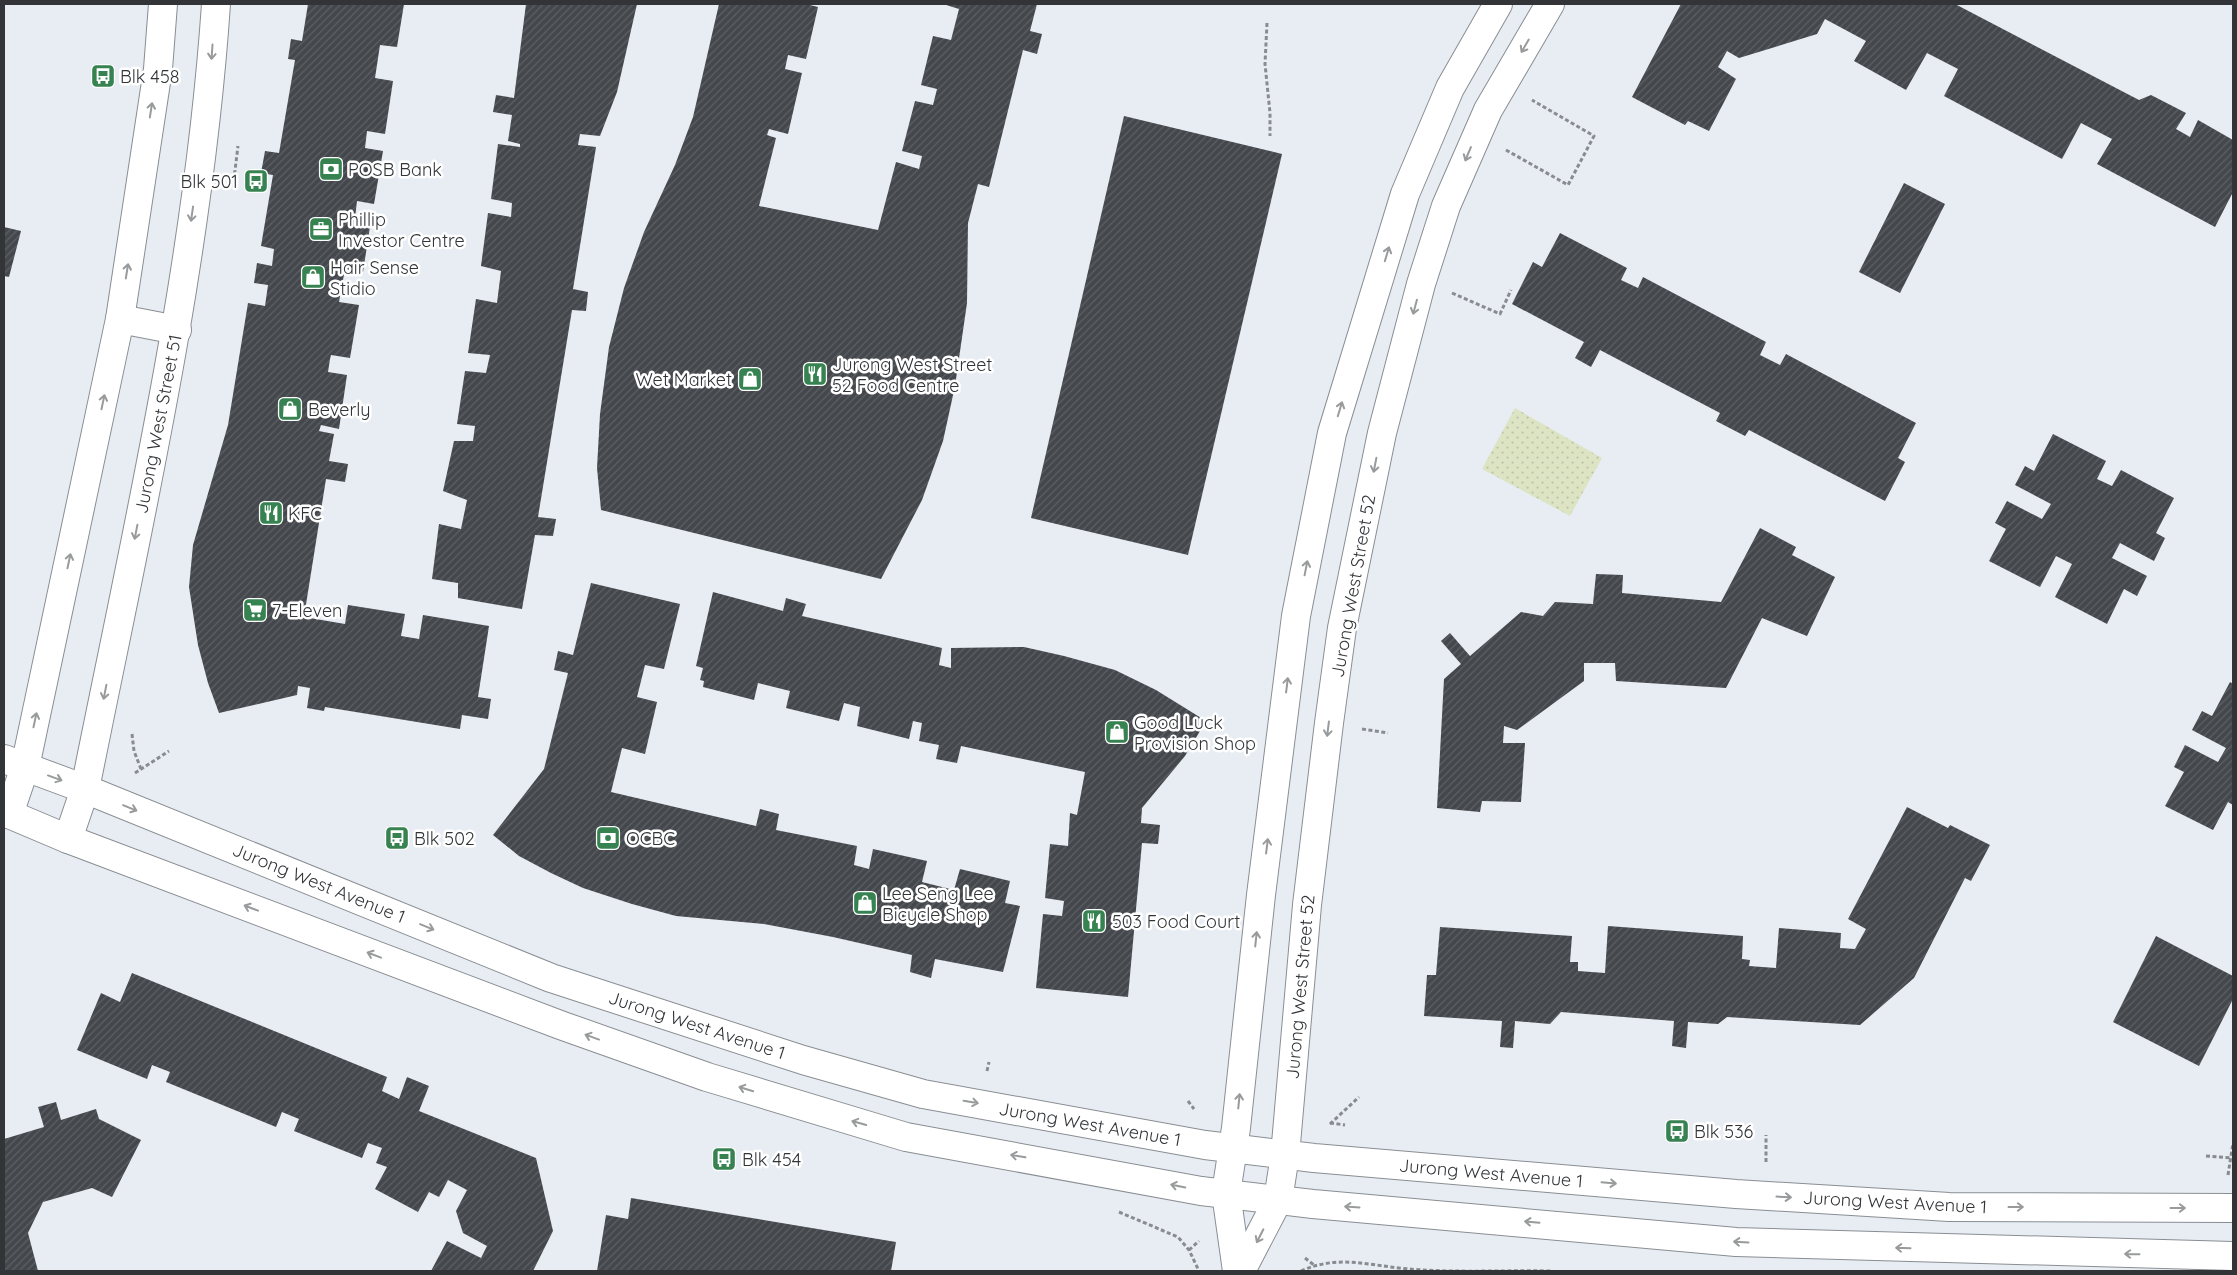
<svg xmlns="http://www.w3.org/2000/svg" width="2237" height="1275" viewBox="0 0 2237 1275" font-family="Quicksand,sans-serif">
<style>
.park{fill:url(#park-dots)}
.building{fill:url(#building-hatch)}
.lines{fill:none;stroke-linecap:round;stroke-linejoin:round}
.minor-casing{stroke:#898e93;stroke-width:30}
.path{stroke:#888b8f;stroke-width:3;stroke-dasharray:4 2.5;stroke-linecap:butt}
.minor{stroke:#fff;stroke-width:28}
.oneway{stroke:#989a9b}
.labels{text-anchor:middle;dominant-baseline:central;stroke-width:5;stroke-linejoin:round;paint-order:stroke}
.poi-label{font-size:18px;fill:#323437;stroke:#fff;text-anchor:start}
.street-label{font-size:18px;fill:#323437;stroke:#fff}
</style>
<defs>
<pattern id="park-dots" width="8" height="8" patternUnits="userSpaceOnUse" patternTransform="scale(1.25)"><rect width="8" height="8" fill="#dce4c4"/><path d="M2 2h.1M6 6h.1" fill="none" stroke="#bdc4a9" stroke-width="1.8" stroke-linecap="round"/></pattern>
<pattern id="building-hatch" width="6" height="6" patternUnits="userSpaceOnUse" patternTransform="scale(1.25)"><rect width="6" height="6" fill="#44484d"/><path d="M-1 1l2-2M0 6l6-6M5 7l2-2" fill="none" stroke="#5d6065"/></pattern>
</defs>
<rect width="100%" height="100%" fill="#e8edf3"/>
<!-- park -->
<path class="park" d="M1515,408L1602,458L1570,516L1482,469Z"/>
<!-- building -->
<g class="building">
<path d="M308,4H404L397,47L380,45L375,78L393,81L385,134L367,131L365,148L383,151L374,204L357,201L355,218L371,220L363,272L345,269L339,302L359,305L350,358L331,355L330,359L328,372L347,375L339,429L321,425L319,431L334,434L329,461L348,464L345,482L326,479L304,617L345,624L348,605L405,614L401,636L419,639L423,615L489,626L478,697L491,699L488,719L462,715L460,729L325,707L324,711L307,708L310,688L298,686L297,695L219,713L208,683L198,645L189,587L193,545L228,425L248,303L265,306L268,285L254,283L257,263L272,266L274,249L261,246L273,175L261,173L265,151L279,153L295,60L288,59L291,39L302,41Z"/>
<path d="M526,4H637L617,92L600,136L580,134L578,145L596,147L573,289L588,292L586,311L572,310L538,517L556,519L553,536L535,535L522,609L458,598V583L432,579L439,524L461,529L467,500L443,491L454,441H473L475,426L457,424L465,371L486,373L490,355L468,353L476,299L497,303L501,271L481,266L488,213L511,217L512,203L491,199L498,144L520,147V144L508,141L512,115L493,112L496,95L514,98Z"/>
<path d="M719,4H806L818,7L806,59L788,55L785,69L802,73L788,134L769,129L767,135L776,138L759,206L878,230L896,162L919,169L922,156L902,151L915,101L933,105L937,89L921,85L933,36L951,40L959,9L943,4H1037L1030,31L1042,34L1037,54L1023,50L989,187L978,184L968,223L967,303L955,386L943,441L922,500L881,579L601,510L597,468L600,414L609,347L624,288L644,232L675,165L693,117Z"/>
<path d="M1681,4H1955L2139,100L2151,95L2186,113L2176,129L2190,137L2198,120L2233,140V192L2215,227L2097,164L2112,139L2081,123L2062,159L1944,96L1958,69L1927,53L1906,90L1854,61L1866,41L1825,19L1817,34L1739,58L1727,51L1718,67L1736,79L1709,131L1688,121L1685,125L1632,97Z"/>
<path d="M1124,116L1282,154L1188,555L1031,518Z"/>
<path d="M1904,183L1945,204L1900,293L1859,272Z"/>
<path d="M4,227L21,231L9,277L4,276Z"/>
<path d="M1560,233L1627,268L1621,280L1638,288L1643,277L1766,342L1760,355L1780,365L1786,354L1916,423L1898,458L1905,462L1885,501L1749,430L1745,436L1716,421L1720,413L1600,350L1591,367L1575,358L1584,342L1512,304L1533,262L1542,267Z"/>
<path d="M2053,434L2106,461L2097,479L2112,486L2121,470L2174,498L2156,533L2165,538L2154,561L2120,543L2112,558L2147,576L2137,596L2124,589L2107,624L2055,597L2072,564L2056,556L2040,587L1989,561L2006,529L1995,523L2007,501L2042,519L2051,504L2015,485L2025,466L2034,471Z"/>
<path d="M1760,528L1796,547L1792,555L1835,577L1807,636L1762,618L1726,688L1616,681L1615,663H1584V681L1517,730L1504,726L1503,743H1525L1521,802L1482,801L1480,812L1437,808L1444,679L1461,664L1441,641L1450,633L1470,656L1521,612L1543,616L1555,602L1593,604L1596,574L1623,575L1622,593L1721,602Z"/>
<path d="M591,583L680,604L664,669L645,665L637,697L657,702L645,754L622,748L611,792L756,826L760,809L779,814L776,830L857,846L854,865L869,869L873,849L927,861L922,882L954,890L960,869L1010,881L1005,903L1020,906L1003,972L935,959L931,978L910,972L912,955L833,937L764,924L676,916L632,904L583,888L551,873L519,856L493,835L544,769L568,673L554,670L558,651L573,655Z"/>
<path d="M713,592L783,611L786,598L806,604L802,616L942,648L939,665L951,668V648L1024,647L1064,656L1115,670L1156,690L1206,721L1185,756L1142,808L1141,823L1160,825L1158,844L1142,843L1128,997L1036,988L1043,914L1062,916L1064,901L1045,898L1050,844L1068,846L1070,813L1077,815L1085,772L961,746L957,763L936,759L939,745L919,741L922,723L913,721L909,739L857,726L860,707L844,703L839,721L786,708L790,691L758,683L754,700L703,687L704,681L700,680L703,668L696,666Z"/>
<path d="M2230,682L2233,684V805L2228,802L2213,830L2165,806L2184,772L2174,767L2185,745L2218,762L2226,748L2192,730L2202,711L2212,716Z"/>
<path d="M1907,807L1948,828L1950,825L1990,845L1971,881L1965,878L1914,978L1860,1025L1727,1017L1718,1024L1688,1022L1686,1048L1672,1046L1674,1021L1561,1012L1550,1024L1515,1021L1513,1048L1500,1047L1502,1021L1424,1016L1427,975H1436L1440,927L1572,936L1570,962H1578V971L1605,973L1608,926L1743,936L1742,959L1750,960L1749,966L1776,968L1779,928L1841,933L1840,948L1855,949L1866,929L1848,919Z"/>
<path d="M2156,936L2233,976V999L2199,1066L2113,1022Z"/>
<path d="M132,973L387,1077L382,1091L399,1099L407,1077L429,1086L419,1111L536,1158L553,1231L533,1271H431L447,1241L481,1258L487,1246L463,1233L456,1211L467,1190L448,1180L439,1197L429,1192L418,1212L375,1189L387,1167L376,1163L382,1148L368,1143L362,1158L294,1131L299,1119L282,1112L276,1127L166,1082L170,1072L152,1065L147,1079L77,1050L101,993L120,1002Z"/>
<path d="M56,1102L61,1120L96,1109L99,1119L141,1140L112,1197L92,1188L43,1202L28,1233L38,1271H4V1139L44,1127L38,1107Z"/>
<path d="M631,1198L896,1242L891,1271H597L606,1215L628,1219Z"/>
</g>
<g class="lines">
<defs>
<g id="minor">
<path d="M120,319L177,330"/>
<path d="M4,759L85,789L551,978L803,1060L923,1094L1205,1145L1314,1158L1736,1194L1949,1207L2233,1208"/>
<path d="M4,812L68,839L563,1026L707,1077L906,1137L1201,1191L1313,1204L1736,1242L2233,1256"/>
<path d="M9,814L25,767L120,319L158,69L163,4"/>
<path d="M68,839L85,789C137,529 198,269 216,4"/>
<path d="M1237,1271L1226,1193L1236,1128L1261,895L1296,616L1332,433L1405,194L1450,88L1498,4"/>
<path d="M1241,1271L1278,1200L1285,1155L1307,905L1329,723L1342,628L1382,433L1421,284L1446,206L1488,110L1550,4"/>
</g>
</defs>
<!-- minor casing -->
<use href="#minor" class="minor-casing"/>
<!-- path -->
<g class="path">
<path d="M1267,23L1265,64L1270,113V136"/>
<path d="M1506,150L1568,185L1594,136L1532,100"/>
<path d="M233,187L238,146"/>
<path d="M1452,293L1500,314L1511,290"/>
<path d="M1362,729L1388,733"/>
<path d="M132,734L134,751L141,769"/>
<path d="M135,773L169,751"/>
<path d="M987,1071L989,1062"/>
<path d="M1188,1101L1194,1109"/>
<path d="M1330,1123L1345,1125"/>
<path d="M1330,1124L1359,1097"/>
<path d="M2206,1156L2233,1158"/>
<path d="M1766,1162V1135"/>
<path d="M2228,1175L2233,1143"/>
<path d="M1119,1212L1178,1237L1189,1250L1199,1271"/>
<path d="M1189,1250L1199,1241"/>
<path d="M1305,1258L1314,1265"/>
<path d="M1301,1271C1338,1254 1371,1266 1409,1269C1456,1273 1504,1270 1551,1271"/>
</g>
<!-- minor -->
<use href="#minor" class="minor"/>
</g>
<!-- one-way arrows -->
<defs><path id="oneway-shaft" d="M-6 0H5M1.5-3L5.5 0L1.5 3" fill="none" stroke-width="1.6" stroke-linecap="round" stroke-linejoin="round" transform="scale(1.25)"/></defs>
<g class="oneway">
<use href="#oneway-shaft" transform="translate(1525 46) rotate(120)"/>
<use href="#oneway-shaft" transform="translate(212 52) rotate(94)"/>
<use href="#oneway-shaft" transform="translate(151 110) rotate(-81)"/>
<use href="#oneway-shaft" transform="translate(1468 154) rotate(113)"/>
<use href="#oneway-shaft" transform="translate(192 214) rotate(98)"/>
<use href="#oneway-shaft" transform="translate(1387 254) rotate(-73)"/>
<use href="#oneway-shaft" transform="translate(127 271) rotate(-81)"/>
<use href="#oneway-shaft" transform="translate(1415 307) rotate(105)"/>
<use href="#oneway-shaft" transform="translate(103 402) rotate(-78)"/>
<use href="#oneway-shaft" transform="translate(1340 409) rotate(-73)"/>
<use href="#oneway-shaft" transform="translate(1375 465) rotate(101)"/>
<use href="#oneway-shaft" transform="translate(136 532) rotate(101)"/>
<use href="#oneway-shaft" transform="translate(69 561) rotate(-78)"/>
<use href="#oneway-shaft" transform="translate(1306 568) rotate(-79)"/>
<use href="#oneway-shaft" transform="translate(1287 685) rotate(-83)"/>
<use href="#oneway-shaft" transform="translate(105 692) rotate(101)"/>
<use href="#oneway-shaft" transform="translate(35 720) rotate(-78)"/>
<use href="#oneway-shaft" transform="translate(1328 729) rotate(97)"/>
<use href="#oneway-shaft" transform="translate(55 778) rotate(20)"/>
<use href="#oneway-shaft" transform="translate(130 808) rotate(22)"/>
<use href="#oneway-shaft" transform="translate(1267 846) rotate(-83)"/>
<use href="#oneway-shaft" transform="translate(251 908) rotate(-159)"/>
<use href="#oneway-shaft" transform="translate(427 927) rotate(22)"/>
<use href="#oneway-shaft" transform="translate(1256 939) rotate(-84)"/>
<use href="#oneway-shaft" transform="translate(374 955) rotate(-159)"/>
<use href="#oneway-shaft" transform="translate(592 1037) rotate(-160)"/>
<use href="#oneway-shaft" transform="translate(746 1089) rotate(-163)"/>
<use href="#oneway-shaft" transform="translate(1239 1101) rotate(-84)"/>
<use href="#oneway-shaft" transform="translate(971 1102) rotate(10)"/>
<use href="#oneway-shaft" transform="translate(859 1123) rotate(-164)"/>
<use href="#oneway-shaft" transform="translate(1018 1156) rotate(-170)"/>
<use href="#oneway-shaft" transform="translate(1609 1183) rotate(5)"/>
<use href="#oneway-shaft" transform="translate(1178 1186) rotate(-169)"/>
<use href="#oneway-shaft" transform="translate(1784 1197) rotate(3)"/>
<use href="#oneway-shaft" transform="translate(1352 1207) rotate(-176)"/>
<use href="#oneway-shaft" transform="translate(2016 1207)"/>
<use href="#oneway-shaft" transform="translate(2178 1208)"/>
<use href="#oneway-shaft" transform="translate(1532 1222) rotate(-175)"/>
<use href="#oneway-shaft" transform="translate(1260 1236) rotate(117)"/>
<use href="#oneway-shaft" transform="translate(1741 1242) rotate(-177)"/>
<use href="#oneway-shaft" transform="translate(1903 1248) rotate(-178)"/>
<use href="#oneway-shaft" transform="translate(2132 1254) rotate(-179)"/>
</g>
<!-- icons -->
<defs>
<symbol id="bus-square" viewBox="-11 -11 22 22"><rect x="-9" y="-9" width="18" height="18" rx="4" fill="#378251" stroke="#fff"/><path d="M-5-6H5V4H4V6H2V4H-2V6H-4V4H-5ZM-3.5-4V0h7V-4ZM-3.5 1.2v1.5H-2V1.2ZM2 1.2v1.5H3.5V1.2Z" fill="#fff"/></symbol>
<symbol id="bank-square" viewBox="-11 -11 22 22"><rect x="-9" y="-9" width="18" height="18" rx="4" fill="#378251" stroke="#fff"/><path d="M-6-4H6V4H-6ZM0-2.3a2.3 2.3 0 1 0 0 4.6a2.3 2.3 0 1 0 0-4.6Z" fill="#fff"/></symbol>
<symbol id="office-square" viewBox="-11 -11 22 22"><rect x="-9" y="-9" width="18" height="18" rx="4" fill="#378251" stroke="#fff"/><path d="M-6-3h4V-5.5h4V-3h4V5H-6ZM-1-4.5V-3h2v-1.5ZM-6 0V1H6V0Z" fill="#fff"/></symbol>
<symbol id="shop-square" viewBox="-11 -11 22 22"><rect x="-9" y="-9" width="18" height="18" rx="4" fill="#378251" stroke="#fff"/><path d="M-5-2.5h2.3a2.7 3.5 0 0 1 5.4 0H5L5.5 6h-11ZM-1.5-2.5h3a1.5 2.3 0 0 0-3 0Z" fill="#fff"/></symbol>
<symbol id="restaurant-square" viewBox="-11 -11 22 22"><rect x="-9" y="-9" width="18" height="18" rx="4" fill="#378251" stroke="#fff"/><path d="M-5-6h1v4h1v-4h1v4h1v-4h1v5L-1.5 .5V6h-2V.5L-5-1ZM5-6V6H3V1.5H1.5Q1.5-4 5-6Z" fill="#fff"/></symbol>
<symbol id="supermarket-square" viewBox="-11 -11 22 22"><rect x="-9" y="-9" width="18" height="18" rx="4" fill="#378251" stroke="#fff"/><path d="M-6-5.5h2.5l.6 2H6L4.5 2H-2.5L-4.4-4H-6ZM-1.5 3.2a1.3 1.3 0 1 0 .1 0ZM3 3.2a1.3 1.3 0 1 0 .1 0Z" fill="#fff"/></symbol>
</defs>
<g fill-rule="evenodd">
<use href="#bus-square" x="89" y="62" width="28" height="28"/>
<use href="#bank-square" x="317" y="155" width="28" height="28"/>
<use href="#bus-square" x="242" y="167" width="28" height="28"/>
<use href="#office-square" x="307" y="215" width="28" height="28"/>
<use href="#shop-square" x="299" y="263" width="28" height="28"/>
<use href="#restaurant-square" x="801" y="360" width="28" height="28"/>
<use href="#shop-square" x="736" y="365" width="28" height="28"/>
<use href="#shop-square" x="276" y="395" width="28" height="28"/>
<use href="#restaurant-square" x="257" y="499" width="28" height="28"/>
<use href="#supermarket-square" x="241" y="596" width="28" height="28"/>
<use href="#shop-square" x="1103" y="718" width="28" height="28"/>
<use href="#bus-square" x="383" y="824" width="28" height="28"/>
<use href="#bank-square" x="594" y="824" width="28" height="28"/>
<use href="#shop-square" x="851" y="889" width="28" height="28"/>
<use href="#restaurant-square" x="1080" y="907" width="28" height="28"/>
<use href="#bus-square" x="1663" y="1117" width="28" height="28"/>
<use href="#bus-square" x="710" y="1145" width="28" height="28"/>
</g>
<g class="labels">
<!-- poi labels -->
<g class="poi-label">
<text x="120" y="76">Blk 458</text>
<text x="348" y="169">POSB Bank</text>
<text x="238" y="181" text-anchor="end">Blk 501</text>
<text x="338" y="219">Phillip<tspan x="338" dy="21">Investor Centre</tspan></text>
<text x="330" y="267">Hair Sense<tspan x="330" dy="21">Stidio</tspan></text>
<text x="832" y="364">Jurong West Street<tspan x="832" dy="21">52 Food Centre</tspan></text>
<text x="732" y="379" text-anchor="end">Wet Market</text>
<text x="308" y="409">Beverly</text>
<text x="288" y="513">KFC</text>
<text x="272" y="610">7-Eleven</text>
<text x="1134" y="722">Good Luck<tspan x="1134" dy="21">Provision Shop</tspan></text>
<text x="414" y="838">Blk 502</text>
<text x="626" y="838">OCBC</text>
<text x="882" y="893">Lee Seng Lee<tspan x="882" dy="21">Bicycle Shop</tspan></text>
<text x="1112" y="921">503 Food Court</text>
<text x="1694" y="1131">Blk 536</text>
<text x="742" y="1159">Blk 454</text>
</g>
<!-- street labels -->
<g class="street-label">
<text transform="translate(158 424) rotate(-79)">Jurong West Street 51</text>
<text transform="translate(1353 586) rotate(-80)">Jurong West Street 52</text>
<text transform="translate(319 883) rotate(22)">Jurong West Avenue 1</text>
<text transform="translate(1300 987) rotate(-85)">Jurong West Street 52</text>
<text transform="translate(697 1025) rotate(18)">Jurong West Avenue 1</text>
<text transform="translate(1090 1124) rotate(10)">Jurong West Avenue 1</text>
<text transform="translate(1491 1173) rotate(5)">Jurong West Avenue 1</text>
<text transform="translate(1895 1202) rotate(3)">Jurong West Avenue 1</text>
</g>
</g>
<!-- border -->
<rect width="2237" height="1275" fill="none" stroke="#323437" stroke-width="10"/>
</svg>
